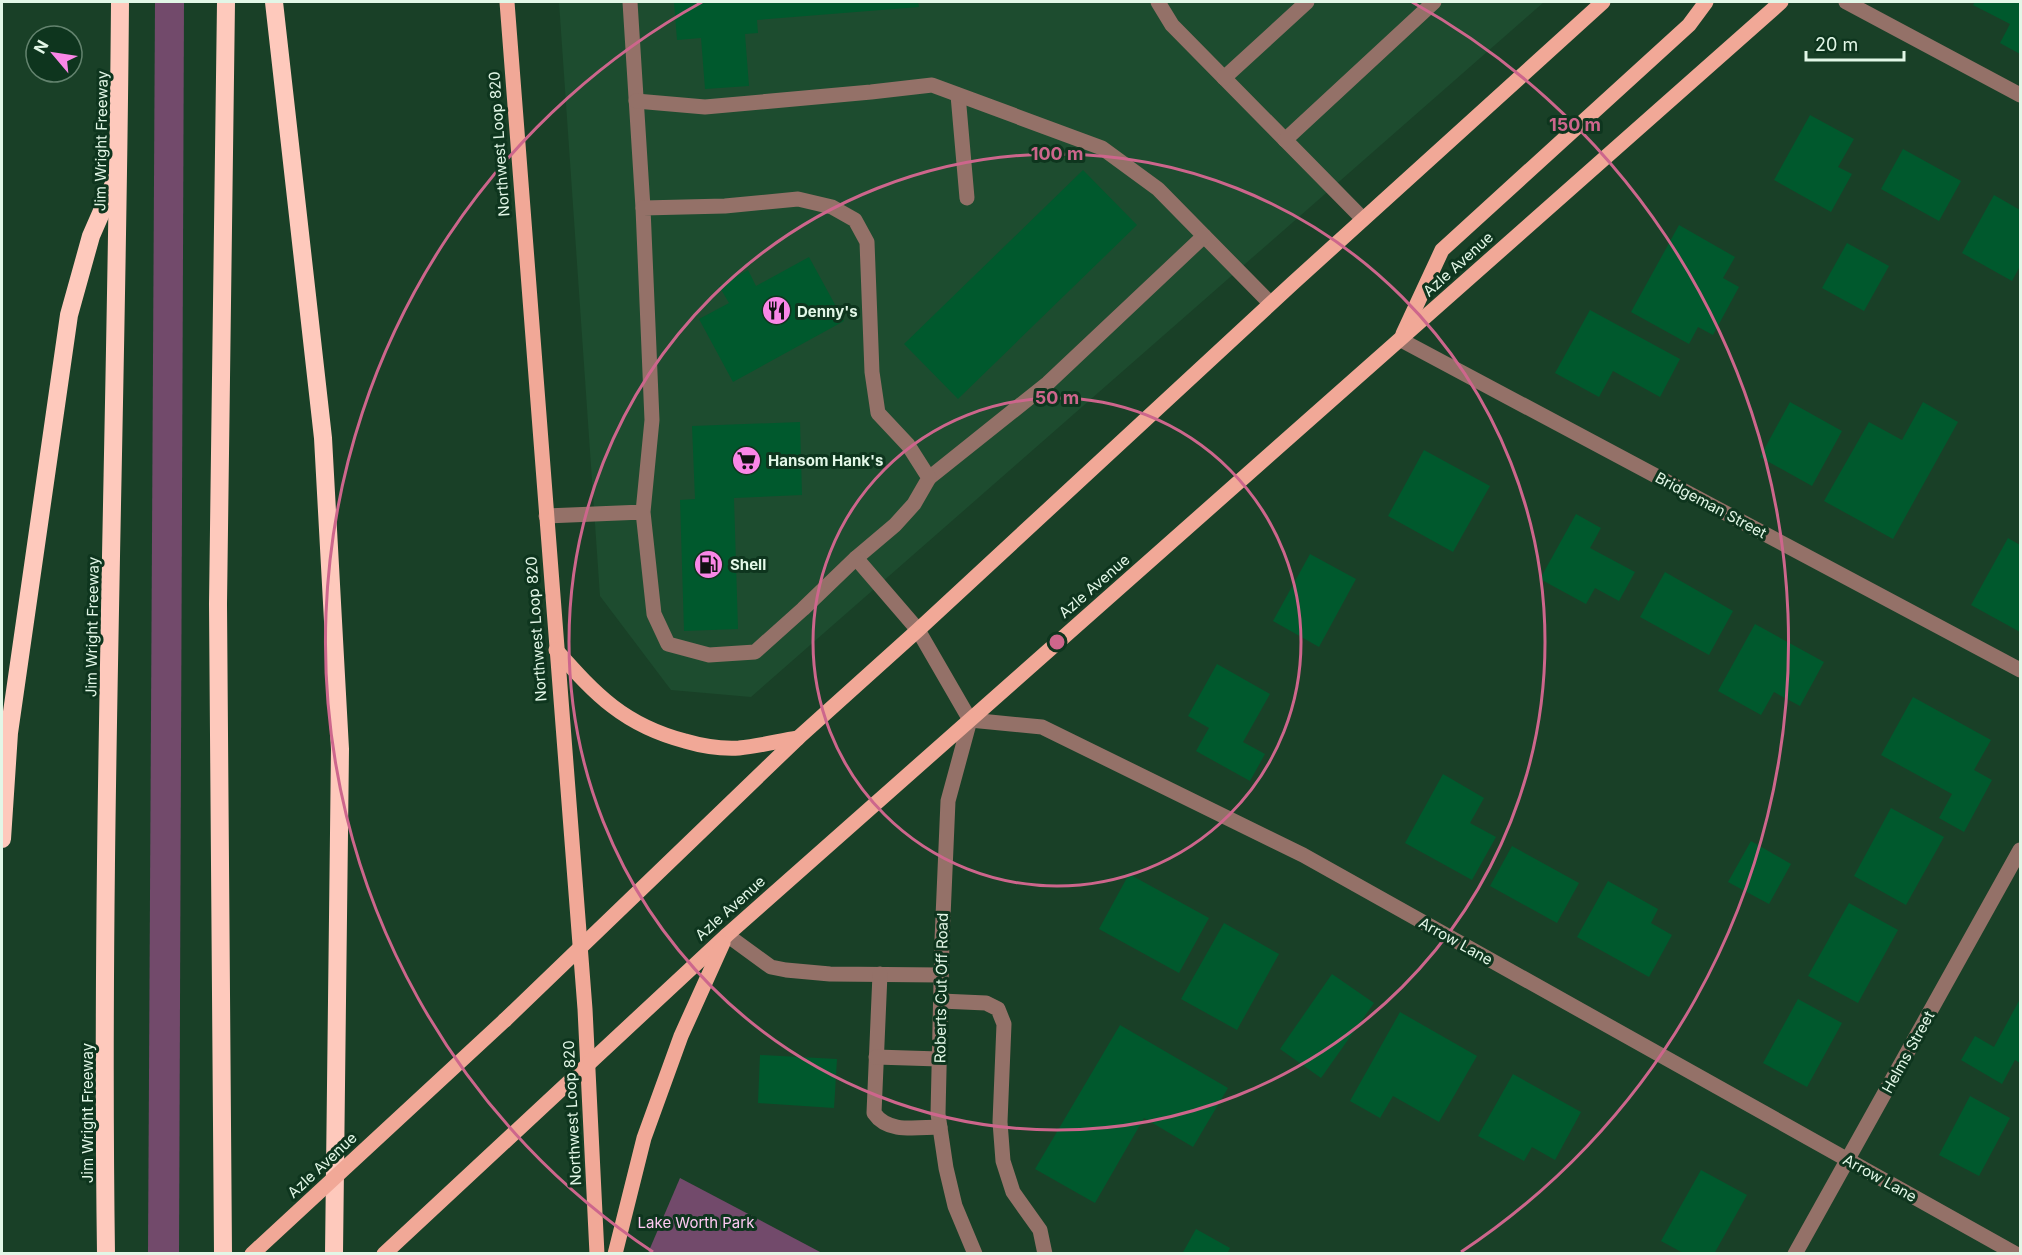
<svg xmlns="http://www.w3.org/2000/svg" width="2022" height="1255" viewBox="0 0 2022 1255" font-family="Inter,sans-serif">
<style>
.built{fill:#1d4c2f}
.green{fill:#724a6b}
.building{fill:#00592d}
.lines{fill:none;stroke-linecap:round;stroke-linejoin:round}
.minor{stroke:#947168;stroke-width:15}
.major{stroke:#f1a897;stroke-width:15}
.highway{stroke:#fec9bc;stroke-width:18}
.major-bridge{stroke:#f1a897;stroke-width:15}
.ring{fill:none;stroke:#cd668c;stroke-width:3}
.labels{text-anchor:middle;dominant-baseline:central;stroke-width:6;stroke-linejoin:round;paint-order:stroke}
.street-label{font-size:15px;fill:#e2f7e7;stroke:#0e351e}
.poi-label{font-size:15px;font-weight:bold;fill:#e2f7e7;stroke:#0e351e;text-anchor:start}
.park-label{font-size:15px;fill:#fec9f3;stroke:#0e351e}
.centre{fill:#cd668c;stroke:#0e351e;stroke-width:3}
.ring-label{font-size:18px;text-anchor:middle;font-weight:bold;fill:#cd668c;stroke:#0e351e;stroke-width:6;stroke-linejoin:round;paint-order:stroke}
</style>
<rect width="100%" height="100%" fill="#194027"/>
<!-- built -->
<path class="built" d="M559,2H1544L751,697L671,690L600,596Z"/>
<!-- green -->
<g class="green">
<path d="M155,2H184L179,1254L148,1253Z"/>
<path d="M680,1178L822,1253H648Z"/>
</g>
<!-- building -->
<g class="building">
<path d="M674,2H918L919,7L757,20L758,33L745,34L749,86L705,89L701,38L677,40Z"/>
<path d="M1975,2H2020V54L2000,43L2010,24L1973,5Z"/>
<path d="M1810,115L1854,139L1838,167L1852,174L1831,212L1774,180Z"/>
<path d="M1903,149L1961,181L1939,221L1881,189Z"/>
<path d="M1083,170L1137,225L958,399L904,344Z"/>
<path d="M1994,195L2020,210V266L2012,281L1962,253Z"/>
<path d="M1679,225L1735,257L1723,278L1739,287L1713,335L1698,327L1689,344L1631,312Z"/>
<path d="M1847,243L1889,266L1864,311L1822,288Z"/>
<path d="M809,257L844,321L733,382L699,319L729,303L719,286L748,270L756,286Z"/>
<path d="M1590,310L1680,359L1660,397L1613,371L1599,397L1555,373Z"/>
<path d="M1790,402L1842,431L1812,486L1760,457Z"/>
<path d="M1923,402L1958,422L1893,539L1824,501L1869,422L1902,440Z"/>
<path d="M800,422L802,495L734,498L738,629L684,631L680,500L695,499L692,426Z"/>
<path d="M1424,450L1490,486L1453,552L1388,516Z"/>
<path d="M1576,514L1601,528L1590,548L1635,572L1619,601L1595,588L1586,604L1540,579Z"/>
<path d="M2008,538L2020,545V632L1971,605Z"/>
<path d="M1310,554L1356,579L1319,647L1273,621Z"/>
<path d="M1665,572L1733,611L1709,655L1640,617Z"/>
<path d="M1755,624L1824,662L1800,706L1774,692L1761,715L1718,691Z"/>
<path d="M1217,664L1270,694L1243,742L1265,754L1250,781L1196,751L1209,728L1188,716Z"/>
<path d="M1913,697L1991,740L1974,770L1992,780L1964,832L1939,818L1952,794L1881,755Z"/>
<path d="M1443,774L1484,798L1470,823L1496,837L1472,880L1405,843Z"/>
<path d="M1891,808L1944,837L1906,905L1854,876Z"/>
<path d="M1751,841L1791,864L1769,904L1728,882Z"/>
<path d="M1512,846L1579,883L1557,923L1490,886Z"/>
<path d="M1129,874L1209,918L1179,973L1099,929Z"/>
<path d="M1608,881L1658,909L1651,923L1672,935L1649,977L1577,937Z"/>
<path d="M1849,903L1898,930L1858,1003L1808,976Z"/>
<path d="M1224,923L1279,954L1237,1030L1181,999Z"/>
<path d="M1332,974L1374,1003L1321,1078L1280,1049Z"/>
<path d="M1798,999L1842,1023L1807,1087L1763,1063Z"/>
<path d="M2020,999V1063L2015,1060L2002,1084L1961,1060L1975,1036L1994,1047Z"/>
<path d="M1400,1012L1477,1056L1439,1122L1393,1096L1380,1118L1350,1101Z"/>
<path d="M1120,1025L1228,1088L1193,1147L1144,1118L1095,1203L1035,1169Z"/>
<path d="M760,1055L837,1059L834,1108L758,1103Z"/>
<path d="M1513,1074L1581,1112L1555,1160L1532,1147L1524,1161L1478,1136Z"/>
<path d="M1970,1096L2010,1118L1979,1176L1939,1155Z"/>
<path d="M1701,1170L1747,1195L1714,1254H1685L1661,1241Z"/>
<path d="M1196,1229L1230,1248L1227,1254H1182Z"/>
</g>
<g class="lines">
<!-- minor -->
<g class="minor">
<path d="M630,2L643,208"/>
<path d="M1158,2L1172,25L1363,219"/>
<path d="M1846,2L2020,95"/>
<path d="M1224,78L1307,2"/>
<path d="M958,95L967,198"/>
<path d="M636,101L705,107L871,92L932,85L1102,148L1158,189L1270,303"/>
<path d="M1285,140L1434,2"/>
<path d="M1401,340L2020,670"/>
<path d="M929,478L1048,383L1204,236"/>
<path d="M546,516L643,512L654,614L668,644L709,655L755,652L803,609L856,558L895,525L914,504L929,478L908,445L878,413L872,372L867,242L855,220L832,207L798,199L725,206L643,208L652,420L643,512"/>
<path d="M856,558L918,630L970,720"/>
<path d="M970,720L1042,727L1303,855L2016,1254"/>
<path d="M970,720L948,801L942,940L938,1114L946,1168L955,1206L975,1254"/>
<path d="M727,935L771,967L786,970L830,974L941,975"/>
<path d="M880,974L874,1113C888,1134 918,1127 940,1127"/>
<path d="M941,1001L986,1003L998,1009L1004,1024L1000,1122L1003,1161L1013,1192L1040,1230L1045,1254"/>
<path d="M876,1057L939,1059"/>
<path d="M1795,1254L2020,850"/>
</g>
<!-- major -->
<g class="major">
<path d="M507,2L585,1009L597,1254"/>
<path d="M1403,334L1442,250L1689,25L1706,2"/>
<path d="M556,650C596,695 624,725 685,741C702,746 721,749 739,748C759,746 779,741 798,738"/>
<path d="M505,1020L798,738L918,630L1293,283L1603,2"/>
<path d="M384,1254L727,935L1781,2"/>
<path d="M615,1254L644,1138L681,1036L723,943"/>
</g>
<!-- highway -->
<g class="highway">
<path d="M274,2L323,438L340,749L334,1254"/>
<path d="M2,839L9,733L69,315L91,236L115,181"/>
<path d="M106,1254C100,836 117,419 120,2"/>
<path d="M223,1254L218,604L226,2"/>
</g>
<!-- major-bridge -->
<path class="major-bridge" d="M252,1254L505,1020"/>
</g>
<!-- distance rings -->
<g class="ring">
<circle cx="1057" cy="642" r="244"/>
<circle cx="1057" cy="642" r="488"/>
<path d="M653 1252A732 732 0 0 1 702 2M1412 2A732 732 0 0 1 1461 1252"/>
</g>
<!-- icons -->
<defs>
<symbol id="restaurant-disc" viewBox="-11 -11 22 22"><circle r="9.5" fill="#fa87e7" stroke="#0e351e"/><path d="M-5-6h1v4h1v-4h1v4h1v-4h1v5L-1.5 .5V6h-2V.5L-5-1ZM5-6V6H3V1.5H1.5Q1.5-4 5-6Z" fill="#111"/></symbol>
<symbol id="supermarket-disc" viewBox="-11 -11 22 22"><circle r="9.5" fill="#fa87e7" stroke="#0e351e"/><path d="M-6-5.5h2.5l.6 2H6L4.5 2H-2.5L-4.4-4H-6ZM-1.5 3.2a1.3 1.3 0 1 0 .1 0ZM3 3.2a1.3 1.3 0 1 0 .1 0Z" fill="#111"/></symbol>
<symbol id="fuel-disc" viewBox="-11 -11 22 22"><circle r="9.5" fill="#fa87e7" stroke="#0e351e"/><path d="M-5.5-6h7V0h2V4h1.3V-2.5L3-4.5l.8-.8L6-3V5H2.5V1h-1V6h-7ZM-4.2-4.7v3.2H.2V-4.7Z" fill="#111"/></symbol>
</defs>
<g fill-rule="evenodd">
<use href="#restaurant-disc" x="760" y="294" width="33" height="33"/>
<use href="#supermarket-disc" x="730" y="444" width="33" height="33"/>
<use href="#fuel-disc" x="692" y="548" width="33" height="33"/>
</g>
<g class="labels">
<!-- street labels -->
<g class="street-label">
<text transform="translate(101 141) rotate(-89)">Jim Wright Freeway</text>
<text transform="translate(499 144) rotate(-94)">Northwest Loop 820</text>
<text transform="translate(1458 264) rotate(-42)">Azle Avenue</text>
<text transform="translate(1711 505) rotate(28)">Bridgeman Street</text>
<text transform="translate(1094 586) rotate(-41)">Azle Avenue</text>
<text transform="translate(92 627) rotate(-89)">Jim Wright Freeway</text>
<text transform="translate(536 629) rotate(-94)">Northwest Loop 820</text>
<text transform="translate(730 908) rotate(-42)">Azle Avenue</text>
<text transform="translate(1456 941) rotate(29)">Arrow Lane</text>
<text transform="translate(941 988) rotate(-89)">Roberts Cut Off Road</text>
<text transform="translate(1908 1052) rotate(-61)">Helms Street</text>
<text transform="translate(87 1113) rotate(-90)">Jim Wright Freeway</text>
<text transform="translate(572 1113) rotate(-93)">Northwest Loop 820</text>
<text transform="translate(322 1165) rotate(-43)">Azle Avenue</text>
<text transform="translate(1880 1178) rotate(29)">Arrow Lane</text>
</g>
<!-- poi labels -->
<g class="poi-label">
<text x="797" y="311">Denny's</text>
<text x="768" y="460">Hansom Hank's</text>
<text x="730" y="564">Shell</text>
</g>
<!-- park labels -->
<g class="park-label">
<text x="696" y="1222">Lake Worth Park</text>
</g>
</g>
<circle cx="1057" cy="642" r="9" class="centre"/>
<g class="ring-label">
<text x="1575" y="131">150 m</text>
<text x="1057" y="160">100 m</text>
<text x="1057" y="404">50 m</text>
</g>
<!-- border -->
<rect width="2022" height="1255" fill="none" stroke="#e2f7e7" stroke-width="6"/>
<!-- north arrow -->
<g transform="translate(54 54) rotate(299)"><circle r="28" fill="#0e351e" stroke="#63836e" stroke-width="1.5"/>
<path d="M0-4.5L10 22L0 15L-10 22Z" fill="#fa87e7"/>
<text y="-9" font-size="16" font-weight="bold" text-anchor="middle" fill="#e2f7e7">N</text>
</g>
<!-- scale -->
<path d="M1806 51v9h98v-9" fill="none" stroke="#e2f7e7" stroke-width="3"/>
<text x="1815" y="51" font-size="18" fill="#e2f7e7" stroke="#0e351e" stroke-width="4.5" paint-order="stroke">20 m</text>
</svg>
